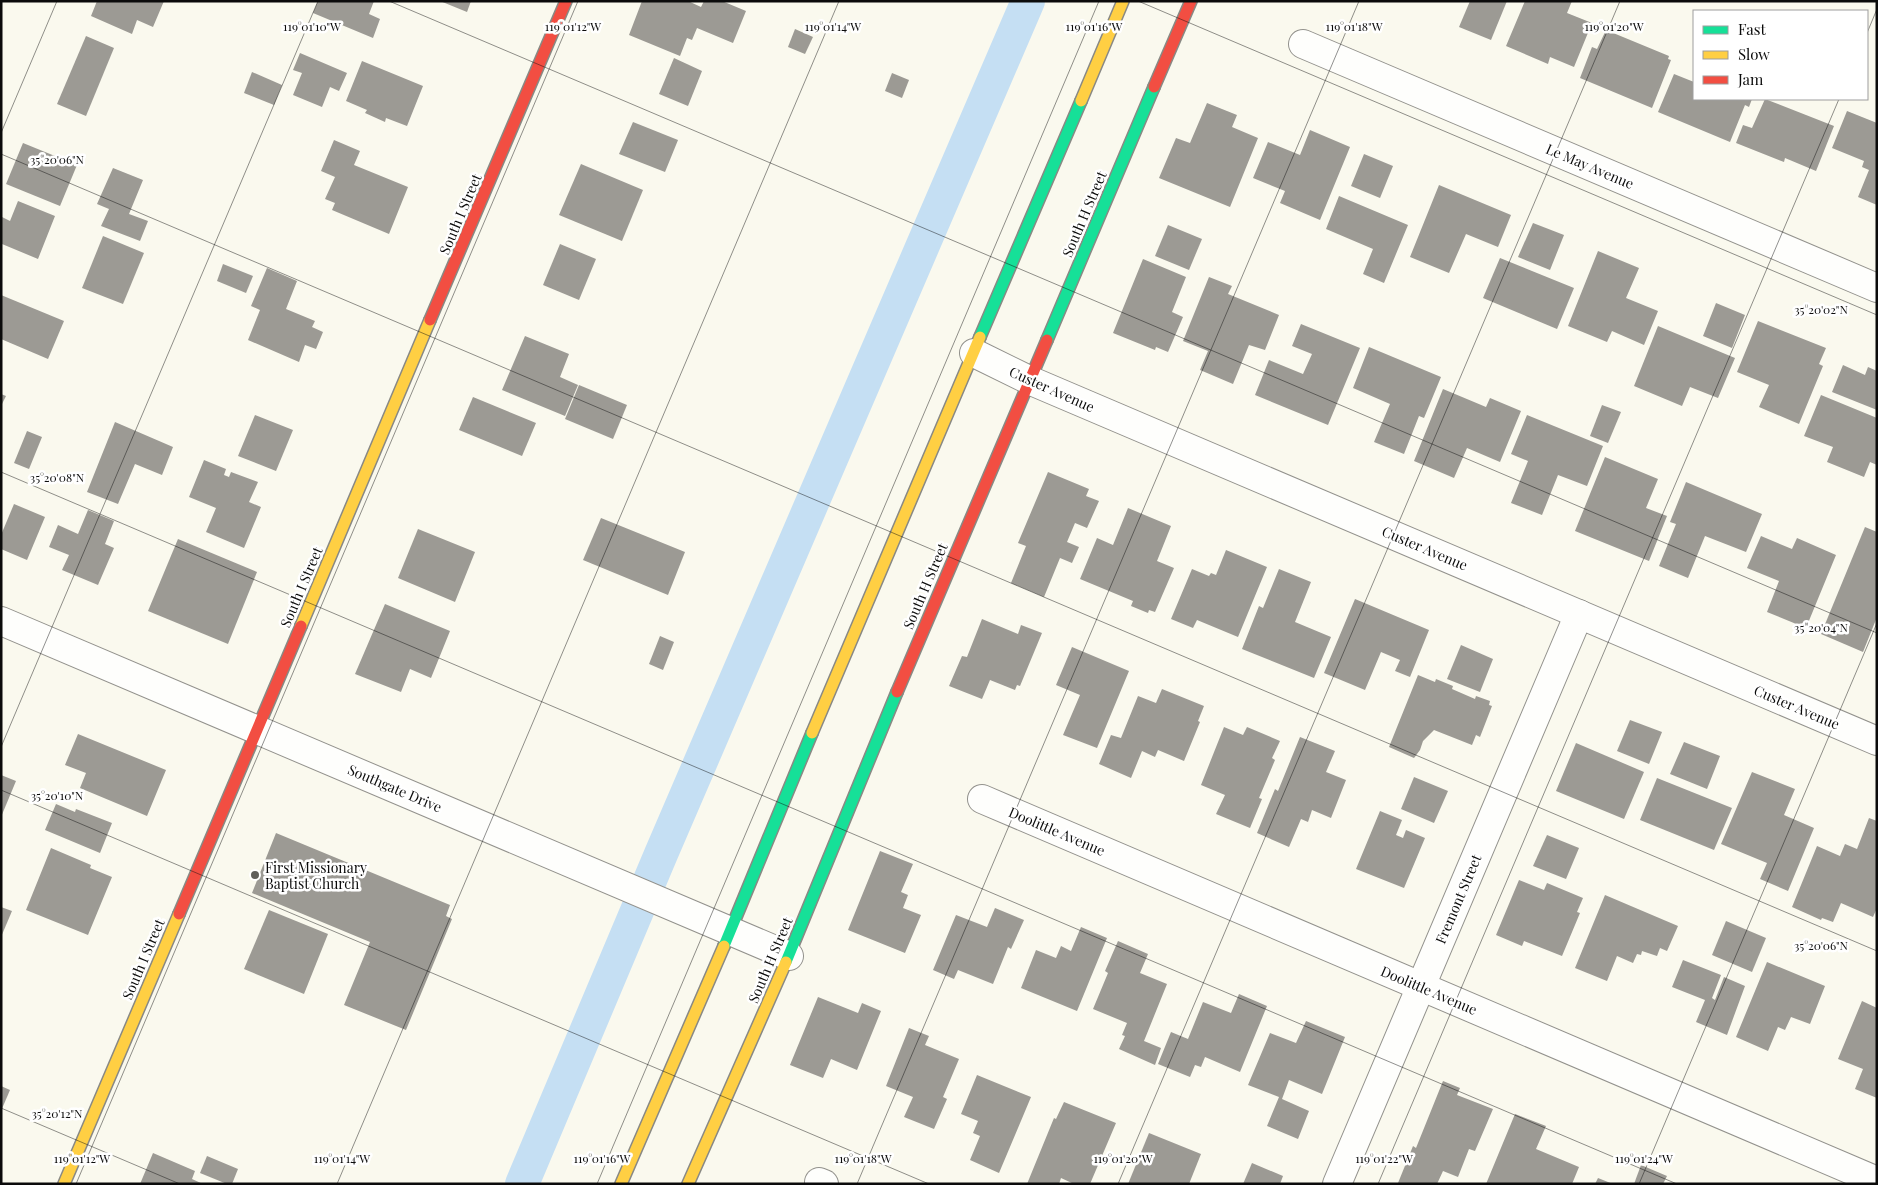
<svg xmlns="http://www.w3.org/2000/svg" width="1878" height="1185" viewBox="0 0 1878 1185" font-family="'Playfair Display',serif">
<style>
.lines{fill:none;stroke-linecap:round;stroke-linejoin:round}
.canal{stroke:#c5dff3;stroke-width:34}
.building{fill:#9c9a94}
.street-casing{stroke:#93928d;stroke-width:30}
.fast-casing{stroke:#898984;stroke-width:14}
.slow-casing{stroke:#898984;stroke-width:14}
.jam-casing{stroke:#898984;stroke-width:14}
.street{stroke:#fefefc;stroke-width:28}
.fast{stroke:#16e098;stroke-width:11}
.slow{stroke:#ffcf43;stroke-width:11}
.jam{stroke:#f24e42;stroke-width:11}
.ticks{fill:none;stroke:#0b0b0b;stroke-width:1;stroke-opacity:0.45}
.poi-dot{fill:#5f5e5a;stroke:#fff;stroke-width:2}
.labels{text-anchor:middle;dominant-baseline:central;stroke-width:5;stroke-linejoin:round;paint-order:stroke}
.street-label{font-size:14px;fill:#0b0b0b;stroke:#fff}
.poi-label{font-size:14px;fill:#0b0b0b;stroke:#fff;text-anchor:start}
.ticks-label{font-size:12px;text-anchor:middle;fill:#0b0b0b;stroke:#fff;stroke-width:5;stroke-linejoin:round;paint-order:stroke}
</style>
<rect width="100%" height="100%" fill="#faf9ee"/>
<g class="lines">
<!-- canal -->
<path class="canal" d="M522,1184L661,854L1028,1"/>
</g>
<!-- building -->
<g class="building">
<path d="M97,1H164L153,27L137,20L132,34L91,16Z"/>
<path d="M318,1H374L369,14L380,19L373,38L313,13Z"/>
<path d="M440,1H471L467,12Z"/>
<path d="M642,1H688L701,7L704,1H722L746,11L733,43L697,28L692,40L687,38L680,56L629,35Z"/>
<path d="M1470,1H1507L1491,40L1459,27Z"/>
<path d="M1525,1H1572L1567,13L1592,23L1574,67L1550,57L1548,64L1506,46Z"/>
<path d="M795,29L813,37L805,54L788,47Z"/>
<path d="M1606,30L1669,56L1668,59L1671,60L1652,108L1580,78L1592,47L1597,49Z"/>
<path d="M86,36L114,48L86,116L57,104Z"/>
<path d="M300,53L347,73L339,91L330,87L322,107L293,95L302,73L293,70Z"/>
<path d="M674,58L702,71L688,106L659,94Z"/>
<path d="M362,61L423,86L407,126L386,118L385,122L365,113L367,110L346,101Z"/>
<path d="M252,72L282,85L274,105L244,93Z"/>
<path d="M892,73L909,80L902,98L885,91Z"/>
<path d="M1674,74L1694,82V99H1752L1749,107L1745,105L1730,142L1658,112Z"/>
<path d="M1765,99L1834,126L1816,171L1785,158L1784,162L1736,143L1743,125L1752,128Z"/>
<path d="M1207,103L1237,115L1232,127L1258,138L1230,207L1159,178L1176,138L1190,143Z"/>
<path d="M1847,111L1877,123V205L1858,197L1869,170L1862,167L1864,161L1832,148Z"/>
<path d="M633,122L678,140L665,172L619,154Z"/>
<path d="M1310,130L1350,147L1320,220L1280,203L1285,191L1253,178L1268,142L1300,155Z"/>
<path d="M334,140L360,151L354,165L408,187L389,234L332,210L335,203L325,199L335,177L321,171Z"/>
<path d="M23,143L77,165L60,206L6,184Z"/>
<path d="M1364,154L1393,166L1380,198L1351,186Z"/>
<path d="M581,164L643,190L622,241L559,215Z"/>
<path d="M113,168L143,180L129,214L148,221L140,241L101,226L109,209L97,204Z"/>
<path d="M1439,185L1511,215L1498,247L1466,234L1449,273L1410,257Z"/>
<path d="M1339,196L1408,225L1384,283L1363,274L1373,249L1326,229Z"/>
<path d="M18,201L55,216L38,259L2,244L1,242V219L2,217L10,221Z"/>
<path d="M1533,223L1564,235L1550,270L1518,257Z"/>
<path d="M1168,225L1202,239L1189,270L1155,256Z"/>
<path d="M103,236L144,253L123,304L82,288Z"/>
<path d="M560,244L596,259L579,300L543,285Z"/>
<path d="M1598,251L1639,268L1626,298L1658,311L1644,345L1612,331L1607,342L1568,326Z"/>
<path d="M1500,258L1574,288L1557,329L1483,298Z"/>
<path d="M1143,259L1186,277L1172,312L1183,317L1168,352L1156,347L1155,350L1113,333Z"/>
<path d="M223,264L253,276L246,293L217,281Z"/>
<path d="M267,268L297,281L286,309L315,321L312,327L323,332L316,349L305,345L299,362L248,340L260,310L251,306Z"/>
<path d="M1209,277L1232,286L1228,294L1279,315L1265,350L1249,345L1233,384L1200,370L1208,351L1183,341Z"/>
<path d="M1,295L64,321L48,359L1,339Z"/>
<path d="M1716,303L1745,315L1732,348L1703,336Z"/>
<path d="M1758,321L1826,348L1819,364L1823,366L1799,424L1759,407L1769,385L1737,372Z"/>
<path d="M1301,324L1360,348L1328,425L1255,395L1269,360L1303,374L1312,354L1292,346Z"/>
<path d="M1658,326L1735,358L1718,398L1690,387L1682,406L1634,386Z"/>
<path d="M525,336L569,354L560,377L578,385L565,416L502,390Z"/>
<path d="M1369,347L1441,377L1424,418L1419,416L1404,454L1374,442L1390,404L1353,388Z"/>
<path d="M1843,365L1865,375L1868,367L1877,371V410L1832,392Z"/>
<path d="M579,385L627,405L613,439L565,419Z"/>
<path d="M1443,389L1486,407L1490,398L1521,411L1500,462L1467,448L1454,478L1414,461Z"/>
<path d="M1,394L6,396L1,406Z"/>
<path d="M1821,395L1877,418V465L1870,462L1864,477L1827,462L1833,447L1804,436Z"/>
<path d="M473,397L536,423L522,456L459,430Z"/>
<path d="M1602,405L1621,412L1608,443L1590,436Z"/>
<path d="M255,415L293,430L276,471L238,456Z"/>
<path d="M1527,415L1603,446L1587,486L1558,475L1542,515L1511,503L1528,461L1511,454Z"/>
<path d="M115,422L173,447L162,475L135,464L118,504L87,492Z"/>
<path d="M27,431L42,437L29,469L14,463Z"/>
<path d="M1605,457L1658,479L1646,508L1667,516L1649,561L1575,531Z"/>
<path d="M204,460L226,469L224,475L229,477L231,472L258,482L249,502L261,507L244,548L206,532L216,508L189,497Z"/>
<path d="M1048,472L1089,489L1086,496L1099,501L1087,528L1075,523L1067,542L1079,547L1072,563L1060,558L1044,597L1011,583L1026,546L1018,543Z"/>
<path d="M1686,482L1762,514L1746,552L1705,536L1688,578L1659,566L1676,524L1670,522Z"/>
<path d="M14,504L45,517L27,560L1,549V535Z"/>
<path d="M1128,508L1171,526L1157,561L1174,568L1155,612L1149,610L1148,613L1131,606L1133,601L1080,579L1097,538L1113,545Z"/>
<path d="M88,510L114,521L105,544L114,548L98,585L62,570L69,555L49,547L58,525L78,534Z"/>
<path d="M601,518L685,552L668,595L583,560Z"/>
<path d="M1865,527L1877,532V617L1863,652L1821,634Z"/>
<path d="M418,529L475,552L455,602L398,578Z"/>
<path d="M1761,536L1792,549L1797,538L1836,555L1806,628L1767,612L1779,581L1747,568Z"/>
<path d="M178,539L257,572L228,644L148,611Z"/>
<path d="M1226,550L1267,567L1238,637L1197,620L1193,628L1171,619L1192,569L1209,576L1211,573L1216,575Z"/>
<path d="M1279,569L1311,582L1295,622L1331,637L1314,678L1242,649L1259,606L1263,608Z"/>
<path d="M1355,599L1429,630L1410,677L1395,671L1400,660L1381,652L1365,690L1324,673Z"/>
<path d="M385,604L450,631L431,678L410,669L401,692L355,674Z"/>
<path d="M982,619L1018,634L1021,625L1042,633L1020,686L1017,685L1015,690L990,680L982,699L949,686L962,656L967,657Z"/>
<path d="M660,636L674,642L663,670L649,664Z"/>
<path d="M1461,645L1493,659L1480,692L1447,679Z"/>
<path d="M1072,647L1129,671L1097,748L1063,735L1080,695L1056,685Z"/>
<path d="M1418,675L1435,682L1436,679L1453,686L1452,689L1475,699L1476,696L1490,701L1489,705L1492,706L1480,737L1476,735L1472,745L1434,730L1423,741L1420,750L1414,758L1389,747Z"/>
<path d="M1162,689L1204,706L1198,721L1200,722L1184,761L1158,750L1155,757L1142,751L1131,778L1099,764L1111,735L1121,738L1138,696L1156,703Z"/>
<path d="M1630,720L1662,732L1649,764L1617,751Z"/>
<path d="M1224,727L1243,735L1247,727L1280,741L1272,758L1275,760L1259,798L1262,799L1250,828L1216,814L1225,795L1201,785Z"/>
<path d="M78,734L166,770L147,816L80,788L86,773L65,765Z"/>
<path d="M1300,737L1335,751L1326,772L1346,780L1331,818L1312,810L1308,822L1301,819L1289,847L1257,833L1275,789L1278,791Z"/>
<path d="M1684,742L1720,756L1707,789L1670,774Z"/>
<path d="M1576,743L1644,772L1624,819L1556,791Z"/>
<path d="M1752,772L1795,789L1784,815L1814,828L1788,891L1760,879L1767,863L1721,844Z"/>
<path d="M1,775L16,781L1,817Z"/>
<path d="M1414,777L1448,791L1434,823L1401,809Z"/>
<path d="M1657,778L1732,808L1714,850L1640,820Z"/>
<path d="M56,804L75,812L76,809L112,823L100,853L45,830Z"/>
<path d="M1380,811L1402,820L1396,835L1403,838L1406,830L1425,838L1404,888L1356,869Z"/>
<path d="M1869,818L1877,821V908L1873,917L1841,903L1833,922L1822,918L1821,920L1792,907L1817,846L1840,856L1845,844L1857,849Z"/>
<path d="M276,833L450,905L446,916L452,919L406,1030L344,1005L370,942L252,893Z"/>
<path d="M1547,835L1579,848L1566,879L1533,866Z"/>
<path d="M51,848L91,865L90,868L112,877L88,935L26,910Z"/>
<path d="M880,851L913,864L901,892L908,895L903,908L921,915L905,953L848,930Z"/>
<path d="M1519,880L1544,890L1547,883L1583,898L1577,912L1580,913L1562,956L1524,941L1522,946L1496,935Z"/>
<path d="M1605,895L1678,926L1667,951L1660,948L1657,956L1642,951L1641,955L1637,954L1633,963L1617,956L1607,981L1575,968Z"/>
<path d="M1,907L12,911L1,937Z"/>
<path d="M995,908L1024,920L1011,949L1008,947L993,984L958,970L954,979L933,970L956,915L987,927Z"/>
<path d="M269,910L328,934L304,994L244,969Z"/>
<path d="M1726,921L1766,938L1752,972L1712,955Z"/>
<path d="M1081,927L1107,938L1077,1011L1021,988L1036,950L1056,958L1061,946L1071,951Z"/>
<path d="M1118,941L1148,954L1140,973L1167,984L1144,1041L1161,1048L1155,1065L1119,1049L1125,1036L1122,1035L1127,1023L1093,1009L1108,973L1105,971Z"/>
<path d="M1683,960L1721,975L1712,998L1715,1000L1724,977L1745,986L1727,1035L1696,1022L1705,1000L1672,987Z"/>
<path d="M1767,962L1825,986L1810,1024L1791,1017L1785,1030L1778,1027L1768,1051L1736,1037Z"/>
<path d="M1239,994L1267,1006L1240,1072L1205,1057L1201,1067L1195,1065L1190,1077L1158,1064L1171,1032L1188,1039L1203,1002L1231,1013Z"/>
<path d="M818,997L858,1013L862,1003L881,1011L857,1070L831,1059L823,1078L790,1065Z"/>
<path d="M1862,1001L1877,1008V1098L1855,1089L1863,1069L1838,1059Z"/>
<path d="M1306,1021L1345,1037L1322,1094L1289,1080L1282,1099L1309,1111L1298,1139L1267,1126L1279,1097L1248,1085L1270,1033L1296,1043Z"/>
<path d="M909,1028L929,1036L925,1045L959,1059L943,1097L947,1099L934,1129L904,1117L913,1097L886,1086Z"/>
<path d="M977,1075L1031,1097L999,1173L970,1160L980,1136L973,1133L978,1121L961,1114Z"/>
<path d="M1443,1081L1460,1088L1457,1095L1493,1109L1475,1151L1469,1149L1458,1177L1443,1171L1437,1184L1398,1183L1413,1146L1416,1148Z"/>
<path d="M1,1086L10,1090L1,1111Z"/>
<path d="M1064,1102L1116,1123L1090,1184H1074L1061,1178L1059,1184H1027L1054,1118L1056,1119Z"/>
<path d="M1515,1114L1546,1126L1536,1149L1579,1167L1572,1184H1486Z"/>
<path d="M1149,1133L1201,1154L1189,1184H1128Z"/>
<path d="M153,1153L195,1171L192,1179L203,1184H140Z"/>
<path d="M207,1156L238,1169L232,1184H227L200,1173Z"/>
<path d="M1252,1163L1283,1176L1280,1184H1243Z"/>
<path d="M1641,1165L1667,1176L1663,1184H1634Z"/>
<path d="M1598,1178L1613,1184H1595Z"/>
</g>
<g class="lines">
<defs>
<g id="street">
<path d="M1303,44L1877,288"/>
<path d="M974,353L1029,380L1877,741"/>
<path d="M1,621L789,956"/>
<path d="M982,799L1877,1181"/>
<path d="M819,1182L824,1184"/>
<path d="M1337,1184L1579,614"/>
</g>
<g id="fast">
<path d="M980,337L1081,101"/>
<path d="M1047,340L1154,87"/>
<path d="M724,946L812,733"/>
<path d="M786,962L897,692"/>
</g>
<g id="slow">
<path d="M1081,101L1123,1"/>
<path d="M301,626L430,320"/>
<path d="M812,733L980,337"/>
<path d="M64,1184L179,914"/>
<path d="M621,1184L724,946"/>
<path d="M688,1184L786,962"/>
</g>
<g id="jam">
<path d="M1154,87L1191,1"/>
<path d="M430,320L566,1"/>
<path d="M897,692L1047,340"/>
<path d="M179,914L301,626"/>
</g>
</defs>
<!-- street casing -->
<use href="#street" class="street-casing"/>
<!-- fast casing -->
<use href="#fast" class="fast-casing"/>
<!-- slow casing -->
<use href="#slow" class="slow-casing"/>
<!-- jam casing -->
<use href="#jam" class="jam-casing"/>
<!-- street -->
<use href="#street" class="street"/>
<!-- fast -->
<use href="#fast" class="fast"/>
<!-- slow -->
<use href="#slow" class="slow"/>
<!-- jam -->
<use href="#jam" class="jam"/>
</g>
<!-- ticks -->
<path class="ticks" d="M389,1L1877,633M1138,1L1877,315M1867,33L1877,9M1,133L57,1M1,154L1877,951M1,472L1677,1184M1,747L318,1M1,790L929,1184M1,1108L180,1184M76,1184L578,1M337,1184L839,1M597,1184L1099,1M857,1184L1359,1M1118,1184L1620,1M1378,1184L1839,99M1639,1184L1877,623"/>
<!-- markers -->
<circle class="poi-dot" cx="255" cy="875" r="5"/>
<g class="labels">
<!-- street labels -->
<g class="street-label">
<text transform="translate(1590 166) rotate(23)">Le May Avenue</text>
<text transform="translate(460 214) rotate(-67)">South I Street</text>
<text transform="translate(1084 214) rotate(-67)">South H Street</text>
<text transform="translate(1052 389) rotate(24)">Custer Avenue</text>
<text transform="translate(1425 548) rotate(23)">Custer Avenue</text>
<text transform="translate(925 586) rotate(-67)">South H Street</text>
<text transform="translate(301 587) rotate(-67)">South I Street</text>
<text transform="translate(1797 707) rotate(23)">Custer Avenue</text>
<text transform="translate(395 788) rotate(23)">Southgate Drive</text>
<text transform="translate(1057 831) rotate(23)">Doolittle Avenue</text>
<text transform="translate(1458 899) rotate(-67)">Fremont Street</text>
<text transform="translate(143 959) rotate(-67)">South I Street</text>
<text transform="translate(770 960) rotate(-67)">South H Street</text>
<text transform="translate(1429 990) rotate(23)">Doolittle Avenue</text>
</g>
<!-- poi labels -->
<g class="poi-label">
<text x="265" y="867">First Missionary<tspan x="265" dy="16">Baptist Church</tspan></text>
</g>
</g>
<g class="ticks-label">
<text x="312" y="31">119°01'10"W</text>
<text x="573" y="31">119°01'12"W</text>
<text x="833" y="31">119°01'14"W</text>
<text x="1094" y="31">119°01'16"W</text>
<text x="1354" y="31">119°01'18"W</text>
<text x="1614" y="31">119°01'20"W</text>
<text x="57" y="164">35°20'06"N</text>
<text x="1821" y="314">35°20'02"N</text>
<text x="57" y="482">35°20'08"N</text>
<text x="1821" y="632">35°20'04"N</text>
<text x="57" y="800">35°20'10"N</text>
<text x="1821" y="950">35°20'06"N</text>
<text x="57" y="1118">35°20'12"N</text>
<text x="82" y="1163">119°01'12"W</text>
<text x="342" y="1163">119°01'14"W</text>
<text x="602" y="1163">119°01'16"W</text>
<text x="863" y="1163">119°01'18"W</text>
<text x="1123" y="1163">119°01'20"W</text>
<text x="1384" y="1163">119°01'22"W</text>
<text x="1644" y="1163">119°01'24"W</text>
</g>
<!-- border -->
<rect width="1878" height="1185" fill="none" stroke="#0b0b0b" stroke-width="5"/>
<!-- legend -->
<rect x="1693" y="10" width="175" height="90" fill="#ffffff" stroke="#9d9d9d"/>
<rect x="1703" y="26" width="25" height="8" fill="#16e098" stroke="#9d9d9d"/>
<text x="1738" y="35" font-size="15" fill="#0b0b0b">Fast</text>
<rect x="1703" y="51" width="25" height="8" fill="#ffcf43" stroke="#9d9d9d"/>
<text x="1738" y="60" font-size="15" fill="#0b0b0b">Slow</text>
<rect x="1703" y="76" width="25" height="8" fill="#f24e42" stroke="#9d9d9d"/>
<text x="1738" y="85" font-size="15" fill="#0b0b0b">Jam</text>
</svg>
